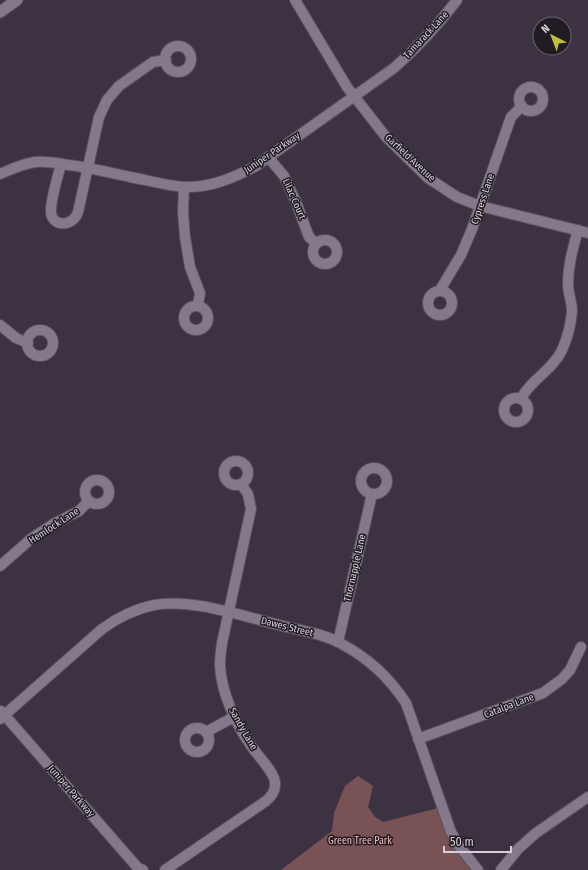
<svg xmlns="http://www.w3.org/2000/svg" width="588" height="870" viewBox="0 0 588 870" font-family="'Fira Sans Condensed',sans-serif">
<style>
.green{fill:#785254}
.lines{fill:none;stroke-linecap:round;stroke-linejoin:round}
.minor-casing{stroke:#59505d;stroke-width:12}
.tertiary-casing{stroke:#59505d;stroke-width:13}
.minor{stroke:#84788a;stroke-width:10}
.tertiary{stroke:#84788a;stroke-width:11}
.labels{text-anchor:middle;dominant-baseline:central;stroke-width:3;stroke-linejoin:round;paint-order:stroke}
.street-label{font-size:10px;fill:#d6cfd9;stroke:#211c23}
.park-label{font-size:10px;fill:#f6bbbd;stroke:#211c23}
</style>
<rect width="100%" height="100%" fill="#3d3242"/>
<!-- green -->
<path class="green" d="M358,776L373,786L368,807L375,817L383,822L442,807L478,870H281L332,831L334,813L345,786Z"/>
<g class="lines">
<defs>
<g id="minor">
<path d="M295,0L347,87L386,137L428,178L457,197L480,206L588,233"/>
<circle cx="178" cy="59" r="13"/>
<circle cx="531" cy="99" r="12"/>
<path d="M268,157L284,176L296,202L309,237L316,243"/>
<path d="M61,164C58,176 51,198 51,210C50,227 73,228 78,212L99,117L107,100L119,86L153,62L166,60"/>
<path d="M0,174C11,169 23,164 35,162C46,161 57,163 68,165C94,168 119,175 145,180C158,183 171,186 184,187C210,188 233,178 256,166L394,68C418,47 438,25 457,0"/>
<path d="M184,187L183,212L185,237L190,267L200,293L198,305"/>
<circle cx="325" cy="252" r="12"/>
<path d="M440,290L461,255L472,229L511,117L522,106"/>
<circle cx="440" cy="303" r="12"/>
<circle cx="196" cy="318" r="12"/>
<path d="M0,325L16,338L28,343"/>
<circle cx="40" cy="343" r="13"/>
<circle cx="516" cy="410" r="12"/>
<path d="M521,399C530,380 553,370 562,350C567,339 571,324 572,311C572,302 568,293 568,284C568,265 573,248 578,230"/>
<circle cx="236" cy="473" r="12"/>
<circle cx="374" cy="481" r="13"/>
<circle cx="97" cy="492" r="12"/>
<path d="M0,566L32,538L55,523L79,511L89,501"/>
<path d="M338,642L372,494"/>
<path d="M1,711L138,868L143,870"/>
<path d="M0,719L102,629C117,618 135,609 154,605C191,598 242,616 279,625C298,630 322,633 340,643C368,658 388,676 406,703L451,832L459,846L478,870"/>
<circle cx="197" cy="740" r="12"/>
<path d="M206,732L234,717"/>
<path d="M418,739L543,693L562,679L570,670L581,647"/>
<path d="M165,870L266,801C272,796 276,790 275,782C274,772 258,756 252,747C236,725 221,692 220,665C220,658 221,650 222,643L251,509L248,494L241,484"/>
<path d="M501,870L518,849L536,833L588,797"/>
</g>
<path id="tertiary" d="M0,12L17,0"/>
</defs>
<!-- minor casing -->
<use href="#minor" class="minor-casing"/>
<!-- tertiary casing -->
<use href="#tertiary" class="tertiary-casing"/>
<!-- minor -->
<use href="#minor" class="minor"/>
<!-- tertiary -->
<use href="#tertiary" class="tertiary"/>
</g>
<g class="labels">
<!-- street labels -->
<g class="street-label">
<text transform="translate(426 35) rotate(-47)">Tamarack Lane</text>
<text transform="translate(272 153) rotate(-34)">Juniper Parkway</text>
<text transform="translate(410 158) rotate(43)">Garfield Avenue</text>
<text transform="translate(294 199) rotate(66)">Lilac Court</text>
<text transform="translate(483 199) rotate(-71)">Cypress Lane</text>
<text transform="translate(54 526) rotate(-33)">Hemlock Lane</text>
<text transform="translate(355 568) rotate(-77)">Thornapple Lane</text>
<text transform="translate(287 627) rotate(14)">Dawes Street</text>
<text transform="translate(509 706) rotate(-21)">Catalpa Lane</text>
<text transform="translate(243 729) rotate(60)">Sandy Lane</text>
<text transform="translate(71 791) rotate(49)">Juniper Parkway</text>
</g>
<!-- park labels -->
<g class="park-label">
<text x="360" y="841">Green Tree Park</text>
</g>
</g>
<!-- north arrow -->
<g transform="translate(552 36) rotate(318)"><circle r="19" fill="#211c23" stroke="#69646c"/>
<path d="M0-3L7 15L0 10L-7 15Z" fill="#c1be40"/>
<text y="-6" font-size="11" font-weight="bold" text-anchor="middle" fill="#d6cfd9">N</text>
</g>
<!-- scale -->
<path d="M444 846v6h67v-6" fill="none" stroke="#d6cfd9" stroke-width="2"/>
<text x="450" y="846" font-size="12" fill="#d6cfd9" stroke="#211c23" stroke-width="3" paint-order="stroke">50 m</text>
</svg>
